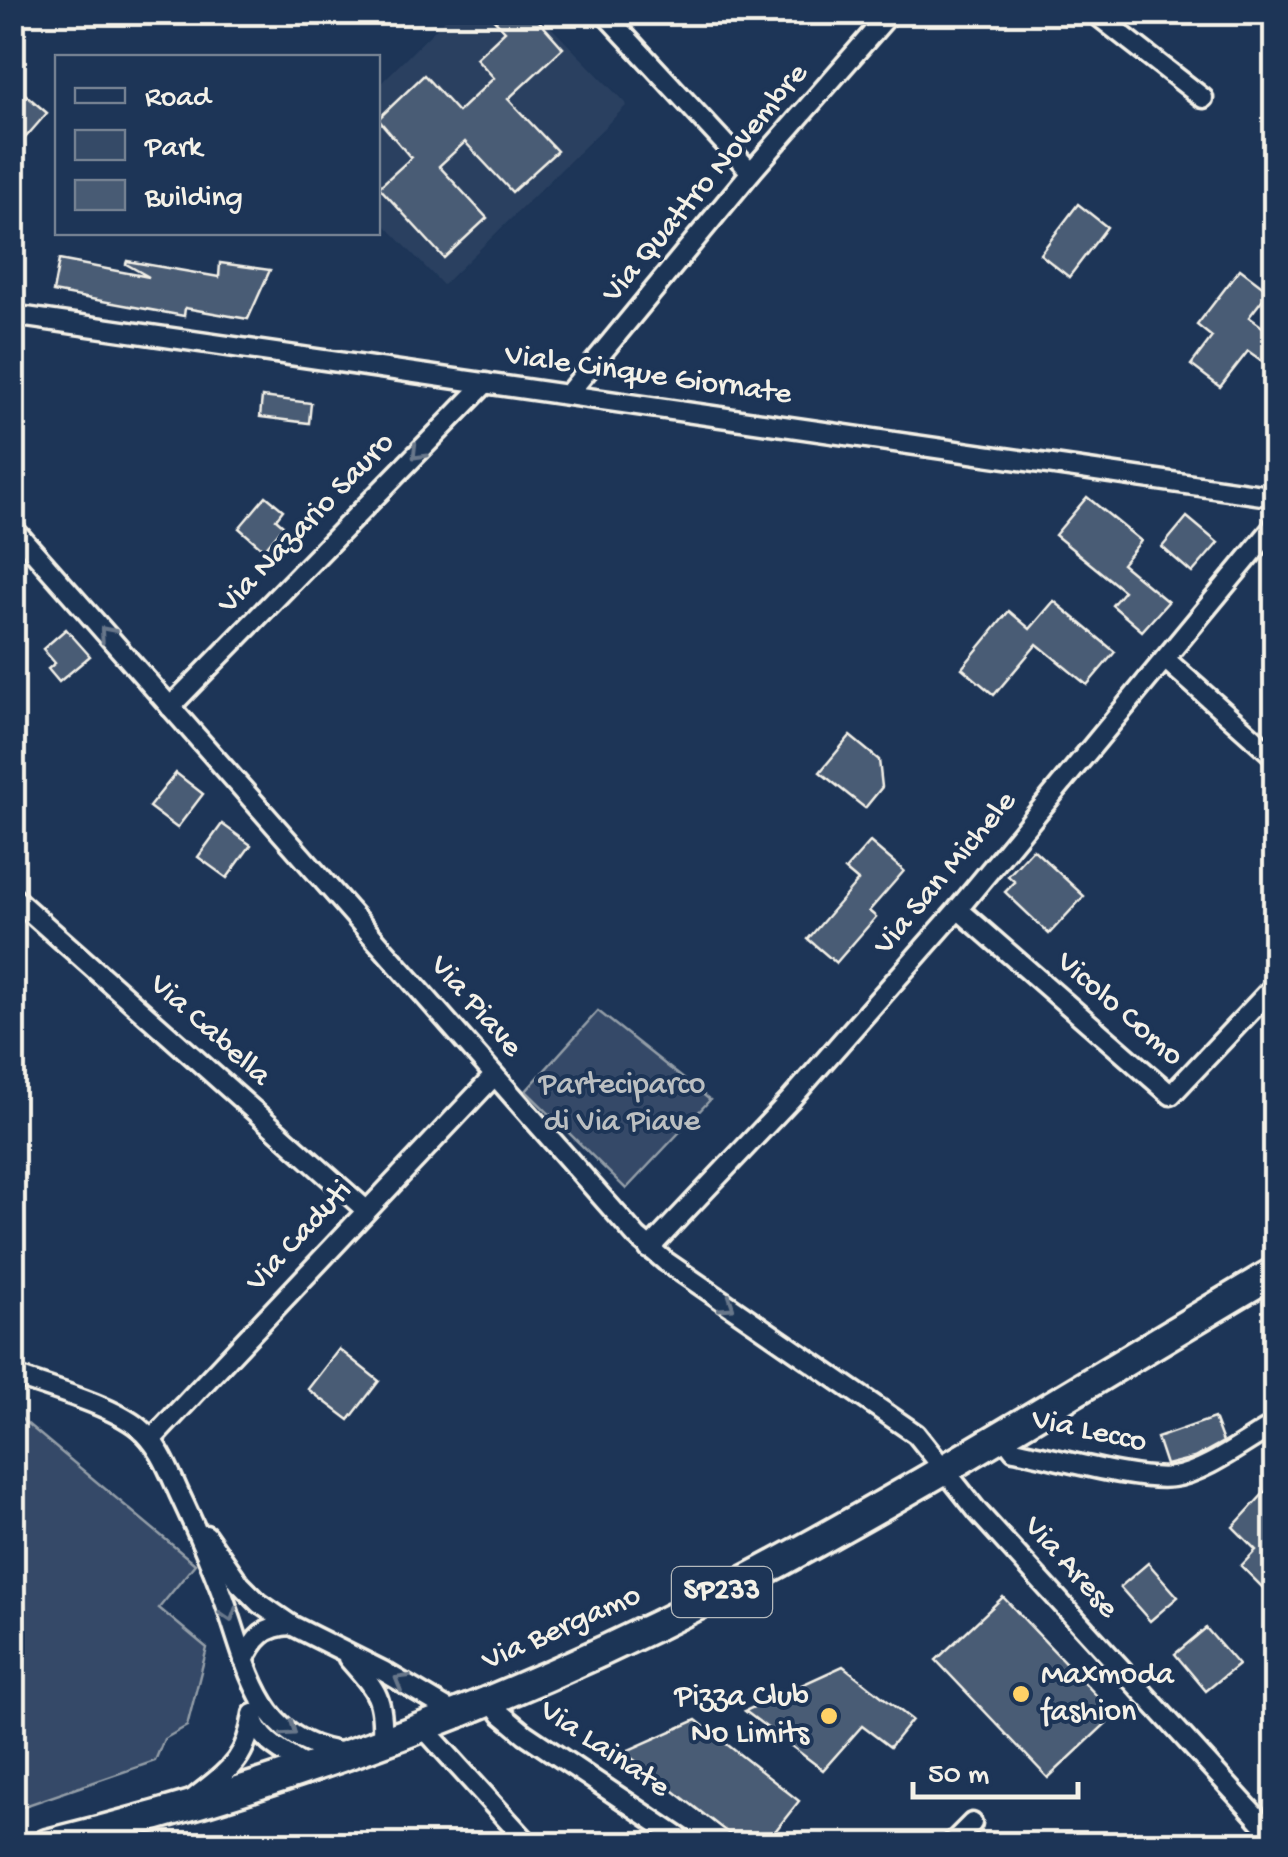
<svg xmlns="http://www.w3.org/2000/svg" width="1288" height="1857" viewBox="0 0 1288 1857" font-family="'Gochi Hand',sans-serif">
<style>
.built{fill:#2a4060}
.green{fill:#354a67;stroke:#949ea8;stroke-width:2.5}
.building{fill:#485b74;stroke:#f4f1e8;stroke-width:2.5}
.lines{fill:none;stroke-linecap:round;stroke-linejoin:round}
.minor-casing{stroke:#f4f1e8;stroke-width:25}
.primary-casing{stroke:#f4f1e8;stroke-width:35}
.minor{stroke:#1d3557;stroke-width:18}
.primary{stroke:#1d3557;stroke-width:28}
.oneway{stroke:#68778a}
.poi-dot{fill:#ffd166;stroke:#1d3557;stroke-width:4}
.labels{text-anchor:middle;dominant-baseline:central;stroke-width:8;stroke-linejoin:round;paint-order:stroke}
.shield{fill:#1d3557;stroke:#b4b9bc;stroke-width:2.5}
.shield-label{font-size:30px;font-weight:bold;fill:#f4f1e8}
.street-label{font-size:32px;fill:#f4f1e8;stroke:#1d3557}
.park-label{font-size:32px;fill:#bbbfc1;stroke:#1d3557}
.poi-label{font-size:32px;fill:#f4f1e8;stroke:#1d3557;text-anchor:start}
</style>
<rect width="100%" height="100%" fill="#1d3557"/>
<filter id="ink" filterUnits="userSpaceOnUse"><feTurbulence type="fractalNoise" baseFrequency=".01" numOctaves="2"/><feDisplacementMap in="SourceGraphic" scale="20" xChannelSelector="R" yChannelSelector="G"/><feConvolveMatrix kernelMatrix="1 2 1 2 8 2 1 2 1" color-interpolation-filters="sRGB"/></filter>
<g filter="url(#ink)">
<!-- built -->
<path class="built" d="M452,13H537L627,105L443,285L378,218V86Z"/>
<!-- green -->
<g class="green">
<path d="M598,1011L710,1100L626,1189L526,1091Z"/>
<path d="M12,1411L195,1564L159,1608L207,1648L187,1726L164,1739L155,1761L13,1810Z"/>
</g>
<!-- building -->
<g class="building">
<path d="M487,12H531L563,48L508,99L557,151L512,192L465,142L439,166L487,218L444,258L379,187L411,158L378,119L424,75L458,112L494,78L476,58L505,31Z"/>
<path d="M12,83L47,113L12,153Z"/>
<path d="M1078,204L1107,227L1069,277L1040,254Z"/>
<path d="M59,260L149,277L126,264L127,261L219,277L220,263L270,270L248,319L185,308L184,316L53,292Z"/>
<path d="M1240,269L1269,291L1249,317L1276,337V371L1248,351L1220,387L1191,365L1212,337L1197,325Z"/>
<path d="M262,397L311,403L309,423L260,417Z"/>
<path d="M266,496L283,510L276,519L284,526L264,550L239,528Z"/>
<path d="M1087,497L1141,541L1122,564L1168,602L1142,631L1112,605L1124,591L1055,535Z"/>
<path d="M1187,517L1218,543L1192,573L1162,547Z"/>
<path d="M1054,601L1115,652L1087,685L1037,644L994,695L962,668L1009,611L1030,629Z"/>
<path d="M66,629L90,656L59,682L48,669L55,663L43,649Z"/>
<path d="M850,736L879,760L882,787L865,808L820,772Z"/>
<path d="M176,773L203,794L177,828L149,807Z"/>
<path d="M222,824L251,845L227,878L198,857Z"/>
<path d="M870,842L904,871L869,911L876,917L836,963L808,939L858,881L845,870Z"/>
<path d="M1033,849L1084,896L1049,934L1005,892L1015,882L1008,876Z"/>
<path d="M339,1349L379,1381L349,1420L308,1389Z"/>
<path d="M1214,1418L1223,1442L1194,1458L1166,1465L1157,1438Z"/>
<path d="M1276,1480V1601L1241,1566L1256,1550L1233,1527Z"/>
<path d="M1148,1563L1178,1597L1150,1621L1120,1587Z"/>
<path d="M1003,1597L1115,1715L1048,1778L936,1660Z"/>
<path d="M1206,1628L1238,1665L1206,1691L1175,1654Z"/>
<path d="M843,1666L912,1720L890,1747L862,1726L823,1770L745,1711Z"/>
<path d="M696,1720L799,1801L765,1844H742L624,1752Z"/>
</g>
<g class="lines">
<defs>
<g id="minor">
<path d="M603,12L751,172"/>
<path d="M1093,12L1203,98"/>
<path d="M12,315L1276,497"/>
<path d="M568,394L751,172L891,12"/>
<path d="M12,527L637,1237L665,1261L916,1434L978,1512L1276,1838"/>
<path d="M1165,659L1276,758"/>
<path d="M170,707L486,383"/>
<path d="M12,896L366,1210"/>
<path d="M958,909L1171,1095L1276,984"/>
<path d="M649,1249L791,1099L958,909L1276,524"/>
<path d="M12,1375C48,1388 111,1405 139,1428C159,1444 169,1471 179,1493C195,1527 211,1563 224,1599C249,1668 257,1745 348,1753"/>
<path d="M1002,1434L1014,1450C1052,1457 1138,1482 1173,1477C1205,1473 1247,1440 1276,1424"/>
<path d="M151,1440L494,1076"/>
<path d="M206,1535L240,1584L259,1603L291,1625L383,1671L454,1713"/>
<path d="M348,1658C376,1690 384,1696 382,1740"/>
<path d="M244,1661C254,1638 265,1626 291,1625"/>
<path d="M491,1700L501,1714L525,1734L689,1844"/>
<path d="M254,1718C259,1742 287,1754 307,1767"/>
<path d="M421,1725L529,1844"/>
<path d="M193,1799C229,1770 246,1761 253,1714"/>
<path d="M951,1844L972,1823"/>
</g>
<path id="primary" d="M47,1844C273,1789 498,1707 706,1601C901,1501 1087,1383 1276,1271"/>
</defs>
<!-- minor casing -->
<use href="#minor" class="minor-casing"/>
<!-- primary casing -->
<use href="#primary" class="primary-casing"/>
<!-- minor -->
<use href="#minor" class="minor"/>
<!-- primary -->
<use href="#primary" class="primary"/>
</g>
<!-- one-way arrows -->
<defs><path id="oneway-chevron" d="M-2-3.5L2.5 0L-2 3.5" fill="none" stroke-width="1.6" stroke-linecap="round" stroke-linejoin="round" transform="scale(2.5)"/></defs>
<g class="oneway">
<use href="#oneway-chevron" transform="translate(418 453) rotate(134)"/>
<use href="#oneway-chevron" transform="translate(106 633) rotate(-131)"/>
<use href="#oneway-chevron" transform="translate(728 1305) rotate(34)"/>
<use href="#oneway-chevron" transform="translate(229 1615) rotate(72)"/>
<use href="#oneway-chevron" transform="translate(401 1681) rotate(-150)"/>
<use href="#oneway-chevron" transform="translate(290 1730) rotate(35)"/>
</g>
</g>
<!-- markers -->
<g class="poi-dot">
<circle cx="1021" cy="1694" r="10"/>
<circle cx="829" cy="1716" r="10"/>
</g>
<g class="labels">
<!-- shield labels -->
<rect class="shield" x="672" y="1567" width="100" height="50" rx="8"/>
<g class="shield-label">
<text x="722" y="1592">SP233</text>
</g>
<!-- street labels -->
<g class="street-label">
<text transform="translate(706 184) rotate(-50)">Via Quattro Novembre</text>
<text transform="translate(648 376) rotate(8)">Viale Cinque Giornate</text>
<text transform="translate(307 524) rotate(-46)">Via Nazario Sauro</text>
<text transform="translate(946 874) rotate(-50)">Via San Michele</text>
<text transform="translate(475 1007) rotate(49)">Via Piave</text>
<text transform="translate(1119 1010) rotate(41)">Vicolo Como</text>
<text transform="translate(209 1031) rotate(42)">Via Cabella</text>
<text transform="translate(300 1237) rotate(-47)">Via Caduti</text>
<text transform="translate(1089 1432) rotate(12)">Via Lecco</text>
<text transform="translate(1070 1568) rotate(48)">Via Arese</text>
<text transform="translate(562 1629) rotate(-24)">Via Bergamo</text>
<text transform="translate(604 1750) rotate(34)">Via Lainate</text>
</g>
<!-- park labels -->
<g class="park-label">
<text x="622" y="1086">Parteciparco<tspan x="622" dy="37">di Via Piave</tspan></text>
</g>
<!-- poi labels -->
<g class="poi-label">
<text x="1041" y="1676">Maxmoda<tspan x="1041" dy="37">fashion</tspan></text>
<text x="809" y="1698" text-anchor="end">Pizza Club<tspan x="809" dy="37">No Limits</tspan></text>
</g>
</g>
<!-- margin -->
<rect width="1288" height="1857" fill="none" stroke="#1d3557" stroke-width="50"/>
<rect x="25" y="25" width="1238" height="1807" fill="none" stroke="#f4f1e8" stroke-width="4" filter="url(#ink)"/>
<!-- legend -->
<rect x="55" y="55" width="325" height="180" fill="#1d3557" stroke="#738091" stroke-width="2.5"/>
<rect x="75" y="88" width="50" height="15" fill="#1d3557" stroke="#738091" stroke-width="2.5"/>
<text x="145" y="105" font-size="30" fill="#f4f1e8">Road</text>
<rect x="75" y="130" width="50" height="30" fill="#354a67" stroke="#738091" stroke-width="2.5"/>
<text x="145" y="155" font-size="30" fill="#f4f1e8">Park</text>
<rect x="75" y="180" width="50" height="30" fill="#485b74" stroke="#738091" stroke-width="2.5"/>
<text x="145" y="205" font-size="30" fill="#f4f1e8">Building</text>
<!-- scale -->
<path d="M913 1782v15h165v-15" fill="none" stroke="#f4f1e8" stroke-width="5"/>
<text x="928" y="1782" font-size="30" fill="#f4f1e8" stroke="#1d3557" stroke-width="8" paint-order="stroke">50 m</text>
</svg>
